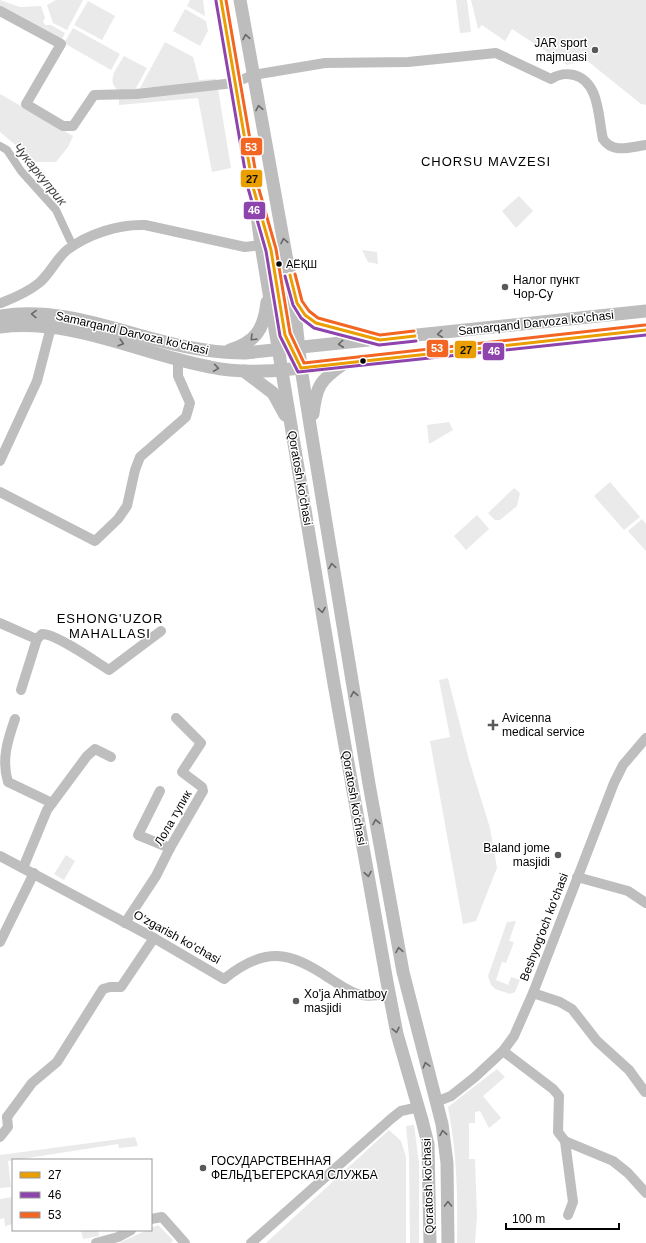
<svg xmlns="http://www.w3.org/2000/svg" width="646" height="1243" viewBox="0 0 646 1243" font-family="Helvetica,sans-serif">
<style>
.green{fill:#eaeaea}
.lines{fill:none;stroke-linecap:round;stroke-linejoin:round}
.canal{stroke:#bcbcbc;stroke-width:8}
.minor{stroke:#bebebe;stroke-width:10}
.major{stroke:#bdbdbd;stroke-width:13}
.bus-1-casing{stroke:#fff;stroke-width:6}
.bus-2-casing{stroke:#fff;stroke-width:6}
.bus-3-casing{stroke:#fff;stroke-width:6}
.bus-1{stroke:#eb9e00;stroke-width:3}
.bus-2{stroke:#8e44ad;stroke-width:3}
.bus-3{stroke:#f26522;stroke-width:3}
.oneway{stroke:#686868}
.poi-dot{fill:#595959;stroke:#fff;stroke-width:1.5}
.bus-dot{fill:#000;stroke:#fff;stroke-width:1.5}
.labels{text-anchor:middle;dominant-baseline:central;stroke-width:3;stroke-linejoin:round;paint-order:stroke}
.bus-label{font-size:11px;fill:#000;stroke:#fff;text-anchor:start}
.poi-label{font-size:12px;fill:#000;stroke:#fff;text-anchor:start}
.street-label{font-size:12px;fill:#000;stroke:#fff}
.neighbourhood-label{font-size:13px;letter-spacing:1px;fill:#000;stroke:#fff}
.water-label{font-size:13px;font-style:italic;fill:#404040;stroke:#fff}
.line-badge{stroke:#fff;stroke-width:1.5}
.badge-label{font-size:11px;text-anchor:middle;font-weight:bold;fill:#fff}
.pale-badge-label{font-size:11px;text-anchor:middle;font-weight:bold;fill:#111}
</style>
<rect width="100%" height="100%" fill="#fff"/>
<!-- green -->
<g class="green">
<path d="M0,0L20,7L41,6L45,18L43,21L45,25H51L65,33L61,41L0,7Z"/>
<path d="M56,0H83L67,30L53,23L47,5Z"/>
<path d="M190,0H203L205,16L187,6Z"/>
<path d="M456,0H467L471,32L460,33Z"/>
<path d="M471,0H646V105L641,104L585,59L567,65L512,29L505,41L482,25L478,29Z"/>
<path d="M88,1L115,16L102,40L74,25Z"/>
<path d="M185,9L206,21L208,31L200,46L173,31Z"/>
<path d="M73,28L120,54L111,70L64,43Z"/>
<path d="M165,42L193,57L199,80L216,79V82L140,88Z"/>
<path d="M124,56L147,68L135,90L119,91C105,81 117,68 124,56Z"/>
<path d="M218,89L231,168L212,172L198,98L119,105V97Z"/>
<path d="M0,94L73,136L68,147L56,162H36L0,132Z"/>
<path d="M519,196L533,211L516,228L502,211Z"/>
<path d="M362,250L377,252L378,264L368,262Z"/>
<path d="M449,422L453,430L429,444L427,425Z"/>
<path d="M610,482L640,517L624,530L594,496Z"/>
<path d="M514,488L520,493L517,506L500,520H495L488,513Z"/>
<path d="M477,515L489,529L466,550L454,536Z"/>
<path d="M642,519L646,524V551L628,531Z"/>
<path d="M448,678L469,760L490,828L497,868L476,921L463,924L430,741L450,737L439,680Z"/>
<path d="M66,855L75,861L64,880L54,874Z"/>
<path d="M516,921L509,941L514,942L506,963L502,962L496,980L508,985L511,977L520,980L515,992L510,994L495,989L491,985L488,976L507,922Z"/>
<path d="M497,1069L505,1077L483,1096L501,1118L489,1128L480,1111L475,1112V1123H469V1159H475L477,1216L475,1243H457C458,1197 457,1153 448,1107Z"/>
<path d="M414,1125L419,1163V1243H410L409,1156L406,1126Z"/>
<path d="M389,1130L401,1141L406,1157V1243H266Z"/>
<path d="M135,1137L138,1146L119,1148L118,1144L8,1161L11,1187L0,1188V1155Z"/>
<path d="M13,1197V1224L5,1226L4,1218L0,1219V1199Z"/>
<path d="M158,1225L173,1240L171,1243H119L147,1230H151V1228Z"/>
<path d="M81,1230H98L99,1236L83,1239Z"/>
</g>
<g class="lines">
<!-- canal -->
<path class="canal" d="M0,146L7,150L21,171L56,210L70,240"/>
<!-- minor -->
<g class="minor">
<path d="M0,11L61,44L26,104L63,126H73L94,95L136,94L234,83L253,75L325,63L408,62L496,53L551,79C559,74 565,73 574,75C600,82 598,118 603,139C613,154 630,147 646,145"/>
<path d="M1,303C14,298 28,292 39,283C50,274 56,259 67,250C88,234 119,224 145,225L245,247L261,245"/>
<path d="M0,461L37,381L51,327"/>
<path d="M0,492L95,541L118,519L127,506L135,470L140,457L186,417L190,403L178,376V360"/>
<path d="M0,623L34,638L37,639L42,634C55,633 96,662 109,670L161,631"/>
<path d="M21,690L37,639"/>
<path d="M15,719C8,739 1,760 8,782L52,803"/>
<path d="M160,791L138,835L170,848"/>
<path d="M0,856L154,938L224,979C265,946 289,951 329,978C339,984 350,993 362,995C370,997 380,995 389,994"/>
<path d="M23,868L47,810L87,756L95,749L111,757"/>
<path d="M577,877L628,891L646,903"/>
<path d="M125,923L156,876L170,848L203,791L202,787L182,772L201,743L176,718"/>
<path d="M0,942L34,873"/>
<path d="M533,993L560,1002L572,1009L597,1041L629,1070L645,1092"/>
<path d="M503,1051L553,1089L559,1096L558,1132L565,1141L573,1202L568,1215"/>
<path d="M436,1102L451,1096L475,1077L503,1051L514,1036L533,993L614,783L623,765L646,738"/>
<path d="M7,1117L32,1083L57,1062L103,989L110,987H121L154,938"/>
<path d="M0,1137L8,1127L7,1117"/>
<path d="M565,1141L613,1161L628,1173L646,1193"/>
<path d="M151,1219L162,1217L185,1243"/>
<path d="M96,1243L118,1237L131,1230"/>
<path d="M251,1243L392,1118L401,1111L419,1107"/>
</g>
<!-- major -->
<g class="major">
<path d="M221,0L253,187L261,245L334,684L387,982L397,1034L422,1120L428,1144L430,1243"/>
<path d="M240,0L293,294L301,368L311,431L369,784L403,972L442,1124L447,1163L448,1243"/>
<path d="M266,229L271,250L285,335L295,356"/>
<path d="M295,299C307,329 345,331 372,338"/>
<path d="M0,316C56,307 107,327 161,341C188,348 216,353 245,353L646,311"/>
<path d="M0,327C73,318 140,354 210,367C237,373 264,372 291,369L646,330"/>
<path d="M230,350C256,342 264,329 267,302"/>
<path d="M244,371L273,393L285,415"/>
<path d="M313,414C316,387 320,380 342,365"/>
</g>
<defs>
<g id="bus-1">
<path d="M221,0L253,187L271,250L285,335L301,368L646,330"/>
<path d="M290,275L297,303L305,315L316,323L380,340L415,336"/>
</g>
<g id="bus-2">
<path d="M216,1L248,188L266,251L280,336L298,372L646,335"/>
<path d="M285,276L293,305L301,318L314,328L379,345L416,341"/>
</g>
<g id="bus-3">
<path d="M226,0L258,186L276,249L290,333L304,363L645,325"/>
<path d="M295,274L302,301L309,311L318,318L380,335L414,331"/>
</g>
</defs>
<!-- bus-1 casing -->
<use href="#bus-1" class="bus-1-casing"/>
<!-- bus-2 casing -->
<use href="#bus-2" class="bus-2-casing"/>
<!-- bus-3 casing -->
<use href="#bus-3" class="bus-3-casing"/>
<!-- bus-1 -->
<use href="#bus-1" class="bus-1"/>
<!-- bus-2 -->
<use href="#bus-2" class="bus-2"/>
<!-- bus-3 -->
<use href="#bus-3" class="bus-3"/>
</g>
<!-- one-way arrows -->
<defs><path id="oneway-chevron" d="M-2-3.5L2.5 0L-2 3.5" fill="none" stroke-width="1.6" stroke-linecap="round" stroke-linejoin="round"/></defs>
<g class="oneway">
<use href="#oneway-chevron" transform="translate(246 37) rotate(-100)"/>
<use href="#oneway-chevron" transform="translate(259 108) rotate(-101)"/>
<use href="#oneway-chevron" transform="translate(284 241) rotate(-101)"/>
<use href="#oneway-chevron" transform="translate(34 314) rotate(-178)"/>
<use href="#oneway-chevron" transform="translate(440 334) rotate(174)"/>
<use href="#oneway-chevron" transform="translate(253 338) rotate(136)"/>
<use href="#oneway-chevron" transform="translate(121 343) rotate(17)"/>
<use href="#oneway-chevron" transform="translate(341 344) rotate(174)"/>
<use href="#oneway-chevron" transform="translate(216 368) rotate(8)"/>
<use href="#oneway-chevron" transform="translate(332 566) rotate(-99)"/>
<use href="#oneway-chevron" transform="translate(322 610) rotate(81)"/>
<use href="#oneway-chevron" transform="translate(354 694) rotate(-100)"/>
<use href="#oneway-chevron" transform="translate(376 822) rotate(-100)"/>
<use href="#oneway-chevron" transform="translate(368 874) rotate(80)"/>
<use href="#oneway-chevron" transform="translate(399 950) rotate(-100)"/>
<use href="#oneway-chevron" transform="translate(396 1030) rotate(78)"/>
<use href="#oneway-chevron" transform="translate(426 1065) rotate(-105)"/>
<use href="#oneway-chevron" transform="translate(443 1133) rotate(-99)"/>
<use href="#oneway-chevron" transform="translate(448 1204) rotate(-91)"/>
</g>
<!-- markers -->
<g class="poi-dot">
<circle cx="595" cy="50" r="4"/>
<circle cx="505" cy="287" r="4"/>
<path d="M491 719h4v4h4v4h-4v4h-4v-4h-4v-4h4z"/>
<circle cx="558" cy="855" r="4"/>
<circle cx="296" cy="1001" r="4"/>
<circle cx="203" cy="1168" r="4"/>
</g>
<g class="bus-dot">
<circle cx="279" cy="264" r="3.5"/>
<circle cx="363" cy="361" r="3.5"/>
</g>
<g class="labels">
<!-- bus labels -->
<g class="bus-label">
<text x="286" y="264">АЁҚШ</text>
</g>
<!-- poi labels -->
<g class="poi-label">
<text x="587" y="43" text-anchor="end">JAR sport<tspan x="587" dy="14">majmuasi</tspan></text>
<text x="513" y="280">Налог пункт<tspan x="513" dy="14">Чор-Су</tspan></text>
<text x="502" y="718">Avicenna<tspan x="502" dy="14">medical service</tspan></text>
<text x="550" y="848" text-anchor="end">Baland jome<tspan x="550" dy="14">masjidi</tspan></text>
<text x="304" y="994">Xo'ja Ahmatboy<tspan x="304" dy="14">masjidi</tspan></text>
<text x="211" y="1161">ГОСУДАРСТВЕННАЯ<tspan x="211" dy="14">ФЕЛЬДЪЕГЕРСКАЯ СЛУЖБА</tspan></text>
</g>
<!-- street labels -->
<g class="street-label">
<text transform="translate(536 323) rotate(-6)">Samarqand Darvoza ko'chasi</text>
<text transform="translate(132 333) rotate(13)">Samarqand Darvoza ko'chasi</text>
<text transform="translate(300 478) rotate(80)">Qoratosh ko'chasi</text>
<text transform="translate(354 798) rotate(80)">Qoratosh ko'chasi</text>
<text transform="translate(173 818) rotate(-60)">Лола тупик</text>
<text transform="translate(544 927) rotate(-69)">Beshyog'och ko'chasi</text>
<text transform="translate(177 937) rotate(29)">O‘zgarish ko‘chasi</text>
<text transform="translate(428 1186) rotate(-92)">Qoratosh ko'chasi</text>
</g>
<!-- neighbourhood labels -->
<g class="neighbourhood-label">
<text x="486" y="161">CHORSU MAVZESI</text>
<text x="110" y="618">ESHONG'UZOR<tspan x="110" dy="15">MAHALLASI</tspan></text>
</g>
<!-- water labels -->
<g class="water-label">
<text transform="translate(40 174) rotate(51)">Чукаркуприк</text>
</g>
</g>
<g class="line-badge">
<rect x="240" y="137" width="23" height="19" rx="4" fill="#f26522"/>
<rect x="240" y="169" width="23" height="19" rx="4" fill="#eb9e00"/>
<rect x="243" y="201" width="23" height="19" rx="4" fill="#8e44ad"/>
<rect x="426" y="339" width="23" height="19" rx="4" fill="#f26522"/>
<rect x="454" y="340" width="23" height="19" rx="4" fill="#eb9e00"/>
<rect x="482" y="342" width="23" height="19" rx="4" fill="#8e44ad"/>
</g>
<g class="badge-label">
<text x="251" y="151">53</text>
<text x="254" y="214">46</text>
<text x="437" y="352">53</text>
<text x="494" y="355">46</text>
</g>
<g class="pale-badge-label">
<text x="252" y="183">27</text>
<text x="466" y="354">27</text>
</g>
<!-- legend -->
<rect x="12" y="1159" width="140" height="72" fill="#ffffff" stroke="#999999"/>
<rect x="20" y="1172" width="20" height="6" fill="#eb9e00" stroke="#999999"/>
<text x="48" y="1179" font-size="12" fill="#000000">27</text>
<rect x="20" y="1192" width="20" height="6" fill="#8e44ad" stroke="#999999"/>
<text x="48" y="1199" font-size="12" fill="#000000">46</text>
<rect x="20" y="1212" width="20" height="6" fill="#f26522" stroke="#999999"/>
<text x="48" y="1219" font-size="12" fill="#000000">53</text>
<!-- scale -->
<path d="M506 1223v6h113v-6" fill="none" stroke="#000000" stroke-width="2"/>
<text x="512" y="1223" font-size="12" fill="#000000" stroke="#ffffff" stroke-width="3" paint-order="stroke">100 m</text>
</svg>
